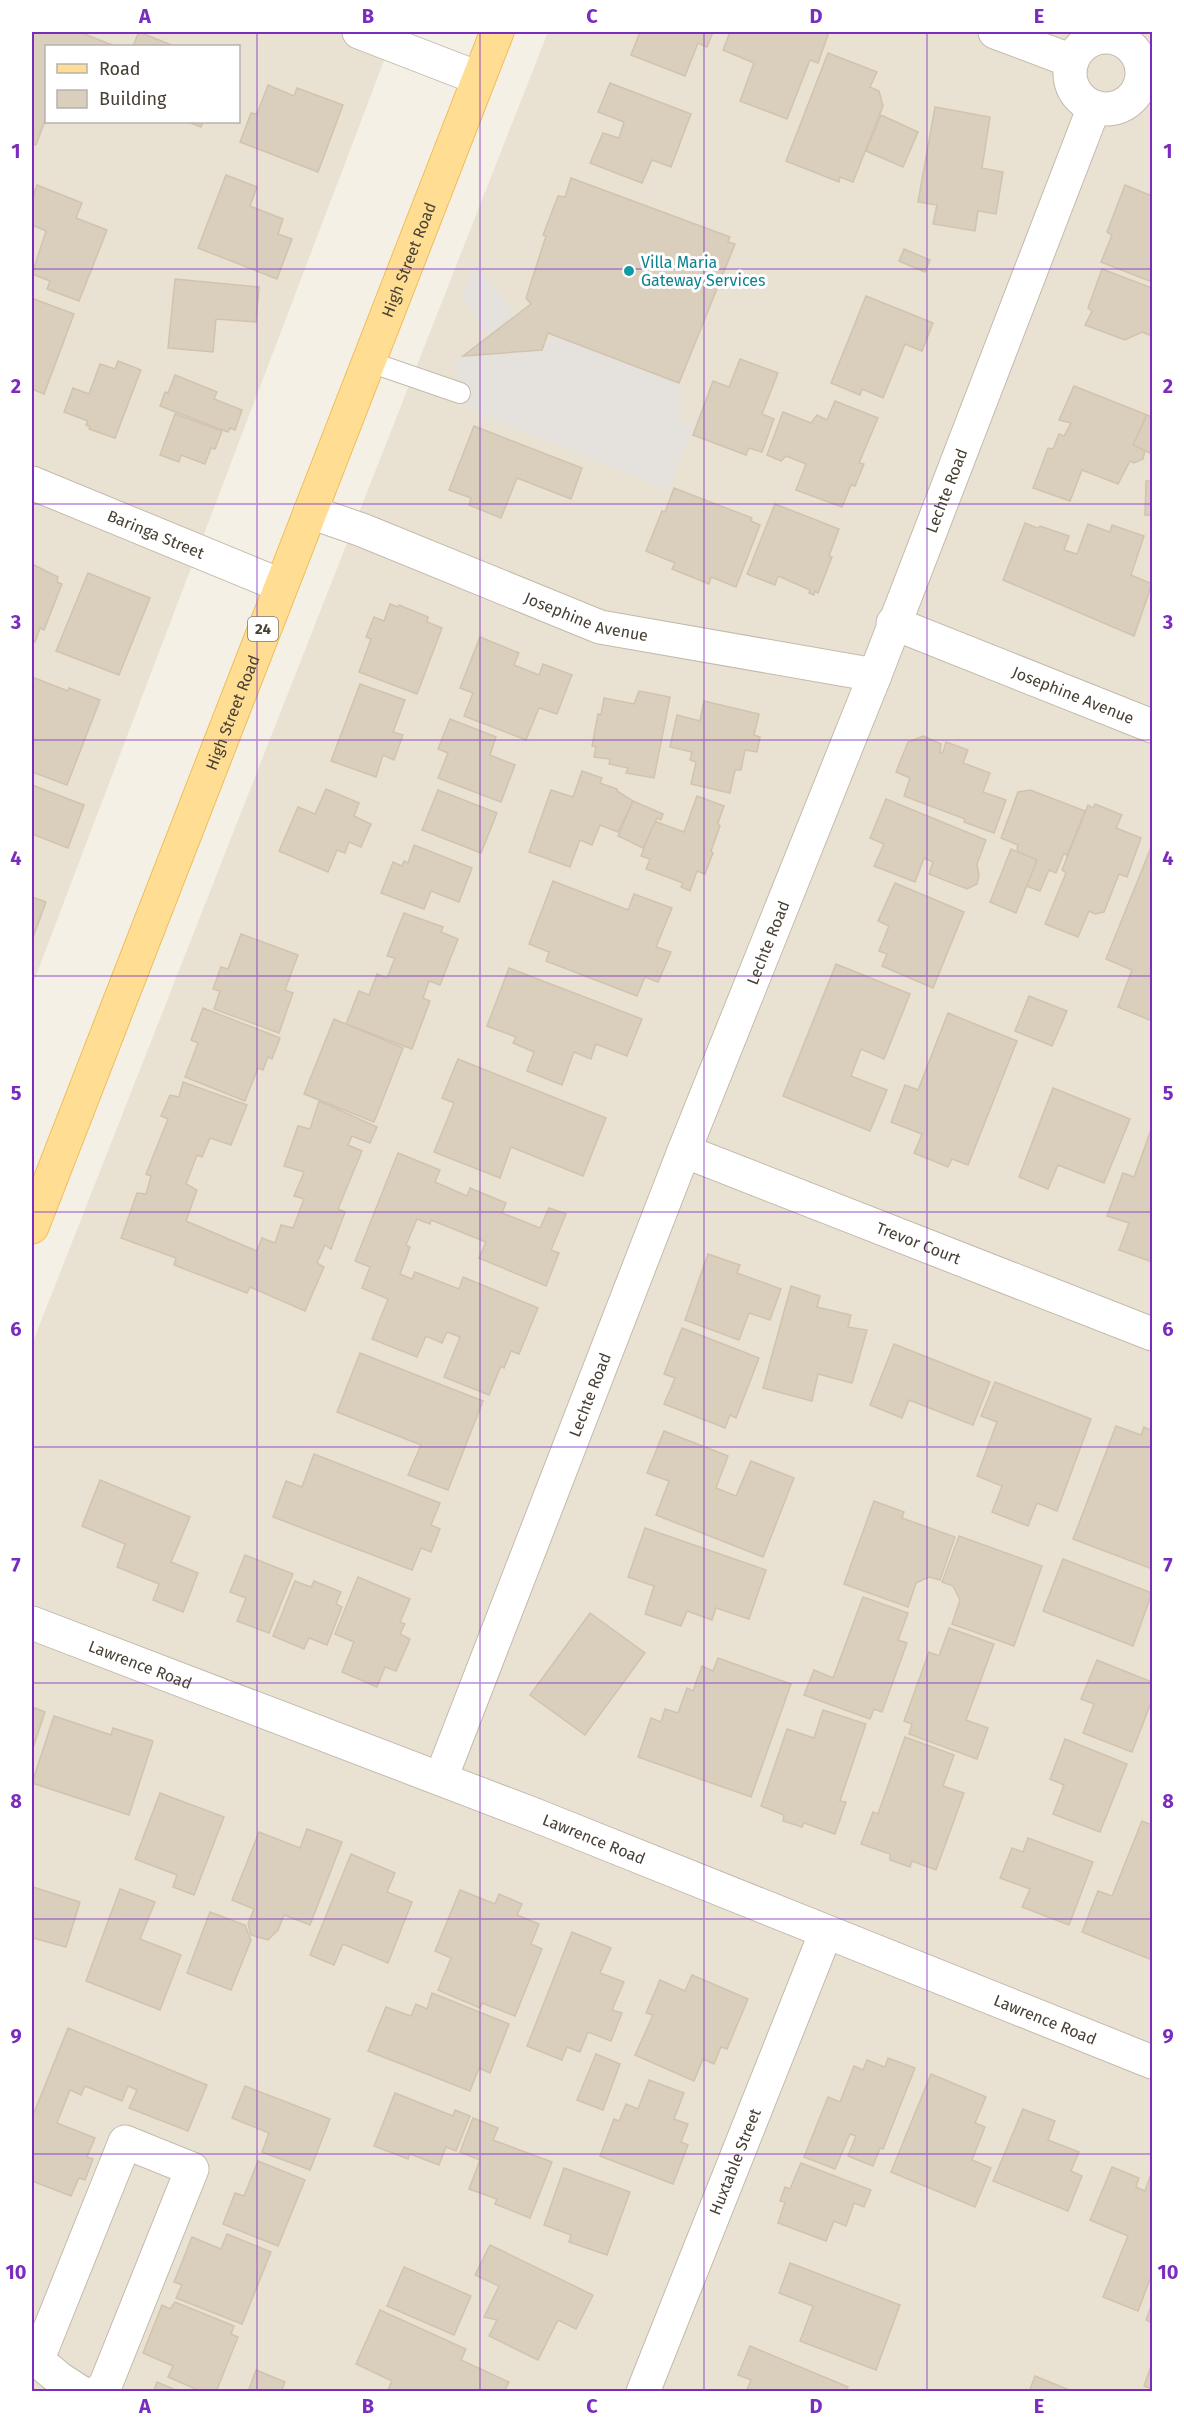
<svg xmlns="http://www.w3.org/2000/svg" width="1184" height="2423" viewBox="0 0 1184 2423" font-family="'Fira Sans',sans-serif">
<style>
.residential{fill:#e9e2d3;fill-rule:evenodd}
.parking{fill:#e5e2de}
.building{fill:#dacebd;stroke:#d2c3ad;stroke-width:1.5}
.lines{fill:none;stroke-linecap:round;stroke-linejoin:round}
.lane-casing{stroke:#c4baab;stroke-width:22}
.street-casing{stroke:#c4baab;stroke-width:35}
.primary-casing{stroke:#eebe5a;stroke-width:35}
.lane{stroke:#fff;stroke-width:20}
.street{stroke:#fff;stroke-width:33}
.primary{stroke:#ffde94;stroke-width:33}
.grid{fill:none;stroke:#7b2cbf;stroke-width:1.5;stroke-opacity:0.55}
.culture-dot{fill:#0f9aa8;stroke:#fff;stroke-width:2}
.labels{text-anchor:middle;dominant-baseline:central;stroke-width:6;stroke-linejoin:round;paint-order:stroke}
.shield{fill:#fff;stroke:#7f7972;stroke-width:1.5}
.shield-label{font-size:15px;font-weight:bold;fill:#484035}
.street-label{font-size:16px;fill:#484035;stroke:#fff}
.culture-label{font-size:16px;fill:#0d838f;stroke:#fff;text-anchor:start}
.neatline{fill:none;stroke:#7b2cbf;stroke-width:2}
.grid-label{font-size:20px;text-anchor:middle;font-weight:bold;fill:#7b2cbf}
</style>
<rect width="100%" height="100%" fill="#f4f0e6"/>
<!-- residential -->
<g class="residential">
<path d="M32,32H395L32,986ZM46,46H238V122H46Z"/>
<path d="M548,32H1152V2391H32V1344Z"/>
</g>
<!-- parking -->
<path class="parking" d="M475,262L540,348L555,336L679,383L681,402L678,421L693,427L668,490L467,409L453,363L487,335L462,295Z"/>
<!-- building -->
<g class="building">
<path d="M32,32H79L115,46H46V118L36,145L32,143Z"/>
<path d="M139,32L174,46H133Z"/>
<path d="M640,32H713L707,47L698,43L685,76L631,55Z"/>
<path d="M730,32H829L818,63L810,60L787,119L740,101L754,63L723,50Z"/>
<path d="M828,53L877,72L870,87L879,91L883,106L853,182L840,177L839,182L786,161Z"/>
<path d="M610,83L691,114L671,167L652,160L642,183L590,163L603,133L619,138L624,122L598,112Z"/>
<path d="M268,85L294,96L297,88L343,105L318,172L240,142L251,113L257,114Z"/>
<path d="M935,107L990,117L982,168L1003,172L996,214L978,211L975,231L933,224L937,205L918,202Z"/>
<path d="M881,115L918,132L903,167L866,151Z"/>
<path d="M188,122H203L201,127Z"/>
<path d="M226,175L257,187L250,206L283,219L278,234L292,239L277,279L198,248Z"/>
<path d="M571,178L730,237L728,242L735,244L679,383L548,333L542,350L463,356L531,304L526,298L546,236L543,235L558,196L565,197Z"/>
<path d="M37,185L82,203L76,218L107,230L79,301L47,289L50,281L32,274L46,231L32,225V200Z"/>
<path d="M1125,185L1152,196V282L1101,262L1112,235L1107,232Z"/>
<path d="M904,249L930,260L925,272L899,261Z"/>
<path d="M1102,269L1152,288V336L1142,332L1125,340L1085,325L1092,311L1088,308Z"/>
<path d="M175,279L259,287L256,322L216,319L213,352L168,348Z"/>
<path d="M866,296L933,323L922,351L905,344L883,398L862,389L860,395L831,383Z"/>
<path d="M34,299L74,314L44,394L32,389V306Z"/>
<path d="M740,359L778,373L762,414L774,419L762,452L749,448L746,455L693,435L713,381L729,387Z"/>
<path d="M118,361L141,370L115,438L89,429L90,427L86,425L88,421L64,412L73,388L89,394L100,364L115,369Z"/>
<path d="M175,375L217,392L214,399L242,410L235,430L230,428L228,432L160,406L165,392L168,393Z"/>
<path d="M1074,386L1147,415L1136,440L1142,441L1145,450L1143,459L1134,463L1130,461L1118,484L1082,470L1070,501L1033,488L1048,448L1053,449L1059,434L1064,436L1071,423L1059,420Z"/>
<path d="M835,401L878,418L859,463L864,464L855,486L851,485L842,507L796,490L806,464L786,456L781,461L767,455L783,412L811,423L817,415L827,420Z"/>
<path d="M175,414L222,431L215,449L211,448L205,464L181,455L179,462L160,455Z"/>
<path d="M1147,415L1152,417V454L1133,445Z"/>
<path d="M474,426L582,468L571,499L517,478L501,518L469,505L471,498L449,490Z"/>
<path d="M1146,481H1152V515H1145Z"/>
<path d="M674,488L752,518L751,521L760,525L736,587L711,577L709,584L672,569L675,563L646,551L662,511L665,512Z"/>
<path d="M775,504L839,529L829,556L832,557L818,593L815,591L814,595L809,593L810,590L778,576L775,585L747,574Z"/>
<path d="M1025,523L1037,528L1040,526L1069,536L1064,550L1077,554L1088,524L1110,532L1112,525L1144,536L1131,575L1152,584L1134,636L1003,580Z"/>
<path d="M32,564L58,577L57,582L62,584L44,630L40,628L35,642L32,640Z"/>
<path d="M88,573L150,598L119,675L56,651Z"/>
<path d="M390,604L398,607L399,605L428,617L427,622L442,628L417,694L359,672L371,639L366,637L374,617L384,621Z"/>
<path d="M480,637L519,653L514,665L539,675L543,664L572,675L557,714L539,708L526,740L464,716L473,693L460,688Z"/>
<path d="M32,677L68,691L69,688L100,700L67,785L32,772Z"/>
<path d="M360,684L405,700L393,732L403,735L394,760L383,755L376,777L331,761Z"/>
<path d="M639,691L670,697L654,778L626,773L628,768L609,764L610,759L594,757L596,747L592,746L598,714L601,715L604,698L634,704Z"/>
<path d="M704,701L759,714L754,735L760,737L757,752L745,750L741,770H735L730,793L691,784L696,762L690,760L692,752L670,747L677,715L700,721Z"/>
<path d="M450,719L496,737L490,755L515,765L501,802L438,778L448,753L438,749Z"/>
<path d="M923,736L941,744L940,753L943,752L946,742L968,750L963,763L990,773L983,792L1006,800L994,833L964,822L965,819L904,796L910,778L896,772L908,742Z"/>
<path d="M582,771L602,778L600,783L617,789V791L633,801L618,832L600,825L592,845L580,840L570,867L529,852L551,790L573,797Z"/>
<path d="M32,785L84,805L68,848L32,834Z"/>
<path d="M326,789L359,803L354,816L371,824L361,847L349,842L345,853L337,850L328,872L279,851L298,807L315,814Z"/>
<path d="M438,790L497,813L481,853L422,830Z"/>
<path d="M1030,790L1085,811L1067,856L1064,853L1056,873L1049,870L1040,891L1013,881L1021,861L1017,848L1018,845L1001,838L1018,792Z"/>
<path d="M697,796L724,806L718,823L720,826L711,851L713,853L705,874L697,871L690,891L681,887L683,883L646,869L650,859L641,856L654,821L684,832Z"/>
<path d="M886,799L986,840L977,864L979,875L977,884L967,889L929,874L933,862L924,858L915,882L874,866L884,844L870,838Z"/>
<path d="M633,801L663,814L661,820L657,818L643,848L618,836Z"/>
<path d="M1095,804L1122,815L1116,828L1141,838L1127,877L1119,874L1104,912L1095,914L1089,911L1078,937L1045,924L1066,873L1062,870L1088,805L1093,808Z"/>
<path d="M414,845L472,868L459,902L431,891L424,909L381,893L393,862L402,866L404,861L408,863Z"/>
<path d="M1152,845V1021L1118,1007L1132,970L1106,959Z"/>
<path d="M1011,849L1037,860L1016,913L990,902Z"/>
<path d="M553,881L628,910L634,894L672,908L656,947L671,952L658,982L645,977L637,996L546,961L549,952L529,944Z"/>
<path d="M895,883L964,912L933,988L882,966L887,954L879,951L889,926L878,921Z"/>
<path d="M32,897L46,902L32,940Z"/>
<path d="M404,913L443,927L441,932L458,939L440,985L429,981L423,998L430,1001L412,1049L346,1024L359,991L369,995L377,974L387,978L395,958L387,956Z"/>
<path d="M241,934L298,955L285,990L293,993L279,1033L214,1009L220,991L213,989L221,967L228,969Z"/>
<path d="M836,964L910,994L884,1059L861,1049L851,1076L887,1090L870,1131L783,1096Z"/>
<path d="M509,968L642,1019L627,1056L596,1044L591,1059L574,1052L562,1085L527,1071L534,1052L513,1043L516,1037L487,1026Z"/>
<path d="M1029,996L1067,1011L1052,1046L1015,1031Z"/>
<path d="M203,1008L280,1038L272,1059L268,1057L263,1070L258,1068L245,1101L185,1077L198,1043L191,1040Z"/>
<path d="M948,1013L1017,1041L968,1165L952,1159L948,1167L914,1153L922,1134L891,1122L905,1085L918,1090Z"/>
<path d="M334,1019L403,1048L374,1122L304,1094Z"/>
<path d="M458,1059L606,1118L583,1176L511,1147L500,1178L434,1152L454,1103L442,1098Z"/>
<path d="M183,1082L247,1105L231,1145L210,1138L202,1157L197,1155L186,1184L197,1190L186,1221L257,1251L262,1238L275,1243L281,1225L293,1228L304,1199L294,1196L304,1172L284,1166L298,1126L310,1129L319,1101L377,1127L370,1143L352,1136L348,1145L362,1151L338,1209L345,1212L331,1249L325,1245L317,1263L324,1267L305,1311L250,1287L247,1293L174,1265L176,1258L121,1238L137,1193L146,1194L151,1176L146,1174L168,1119L161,1116L170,1095L179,1097Z"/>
<path d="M1053,1088L1130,1119L1104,1183L1058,1165L1048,1189L1019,1177Z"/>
<path d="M1152,1127V1262L1119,1250L1129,1223L1107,1216L1123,1173L1134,1177Z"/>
<path d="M398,1153L440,1170L435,1182L467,1196L470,1188L506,1203L502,1213L540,1228L549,1208L566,1214L551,1250L559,1253L546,1286L479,1258L486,1242L431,1220L430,1224L417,1219L406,1245L410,1247L400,1274L412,1279L415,1272L459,1289L463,1277L538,1308L519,1354L511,1351L504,1368L501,1366L489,1395L444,1377L460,1337L447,1332L442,1343L426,1336L417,1357L372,1339L388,1299L362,1288L370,1267L355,1261Z"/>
<path d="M708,1254L740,1265L737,1273L781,1289L770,1320L749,1313L739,1340L685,1320Z"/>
<path d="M791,1286L820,1296L817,1307L851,1315L848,1327L867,1330L852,1383L818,1374L812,1401L763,1388Z"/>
<path d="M682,1328L759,1358L736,1418L730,1415L725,1428L664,1404L675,1378L664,1374Z"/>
<path d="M894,1344L990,1382L973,1425L909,1400L902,1418L870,1405Z"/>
<path d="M360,1353L483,1401L448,1490L408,1475L421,1445L337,1412Z"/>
<path d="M995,1382L1091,1419L1057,1511L1037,1503L1028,1526L992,1512L1002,1486L977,1476L997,1422L981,1416Z"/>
<path d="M1116,1426L1141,1435L1144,1427L1152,1431V1569L1073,1539Z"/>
<path d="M664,1431L728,1456L716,1488L736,1496L751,1461L794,1478L763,1557L656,1515L669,1481L647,1473Z"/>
<path d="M314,1454L440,1503L431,1525L440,1529L431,1552L421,1548L412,1570L273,1517L286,1481L302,1487Z"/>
<path d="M100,1480L190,1517L171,1562L198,1573L183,1612L153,1600L159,1584L117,1567L125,1544L82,1526Z"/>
<path d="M874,1501L904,1512L902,1518L955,1537L940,1580L929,1577L916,1583L908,1607L844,1584Z"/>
<path d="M645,1528L766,1570L749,1619L716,1608L712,1620L687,1611L681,1626L645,1614L654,1586L628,1577Z"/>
<path d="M959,1536L1042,1566L1014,1646L952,1624L960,1600L953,1586L942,1582Z"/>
<path d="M245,1555L293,1574L269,1633L237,1621L246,1598L230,1592Z"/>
<path d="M1063,1559L1152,1593L1133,1646L1043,1611Z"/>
<path d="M358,1577L410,1599L400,1622L405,1624L400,1634L410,1639L396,1671L385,1667L377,1687L342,1672L354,1642L335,1634Z"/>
<path d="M295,1581L311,1587L314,1581L341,1592L336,1604L342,1607L327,1645L309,1638L304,1649L273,1636Z"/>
<path d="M863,1597L908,1613L898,1640L907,1643L882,1712L874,1709L870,1719L804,1695L814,1670L833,1678Z"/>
<path d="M590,1613L645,1653L585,1735L530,1695Z"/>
<path d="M949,1628L994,1644L966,1720L988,1728L977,1759L909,1734L912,1724L904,1721L929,1652L939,1656Z"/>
<path d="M718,1658L791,1684L751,1797L638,1757L651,1718L661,1722L665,1709L678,1713L687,1688L693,1691L702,1666L713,1671Z"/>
<path d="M1097,1660L1152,1682V1700L1132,1752L1083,1733L1094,1704L1081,1699Z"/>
<path d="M32,1707L45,1712L32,1751Z"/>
<path d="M823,1710L866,1724L840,1801L846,1802L835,1834L804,1823L802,1827L783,1821L784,1815L761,1806L787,1729L814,1738Z"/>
<path d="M54,1716L111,1735L113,1728L153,1741L129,1815L32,1783Z"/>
<path d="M905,1737L954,1755L943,1786L964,1793L936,1870L912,1861L910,1867L890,1860V1854L861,1844L873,1812L878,1814Z"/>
<path d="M1065,1739L1127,1764L1100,1832L1053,1814L1064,1785L1050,1779Z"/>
<path d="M160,1793L224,1817L194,1895L173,1887L177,1875L135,1859Z"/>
<path d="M1142,1821L1152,1825V1960L1082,1932L1098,1891L1112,1896Z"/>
<path d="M307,1829L342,1842L310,1925L284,1915L278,1930L268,1940L251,1935L248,1924L254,1909L232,1900L259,1832L300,1848Z"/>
<path d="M1028,1838L1093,1862L1069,1925L1022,1907L1030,1889L1000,1878L1012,1848L1023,1852Z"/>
<path d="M351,1854L395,1873L387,1892L412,1902L388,1963L343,1944L334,1965L310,1955Z"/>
<path d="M33,1887L80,1902L66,1947L33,1938L32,1944Z"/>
<path d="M120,1889L155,1902L140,1939L181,1955L160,2010L86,1981Z"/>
<path d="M460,1890L495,1904L499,1894L522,1904L517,1915L539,1924L531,1944L542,1949L515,2016L482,2003L480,2008L438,1990L451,1958L435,1951Z"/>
<path d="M210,1912L245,1925L251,1940L231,1990L187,1973Z"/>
<path d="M572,1932L611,1948L600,1973L624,1982L612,2010L622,2013L611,2041L588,2032L580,2052L567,2047L562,2060L527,2046Z"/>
<path d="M692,1975L748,1999L727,2049L721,2047L714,2064L703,2059L694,2081L635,2055L653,2015L646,2013L660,1980L685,1991Z"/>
<path d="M432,1993L509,2024L490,2073L479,2068L470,2091L368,2051L386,2007L411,2016L416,2004L427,2009Z"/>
<path d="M68,2028L207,2085L188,2131L129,2108L137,2090L128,2086L122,2101L85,2086L81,2095L70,2090L57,2123L95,2138L87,2157L93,2159L85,2180L79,2178L71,2196L32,2181V2118Z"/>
<path d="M596,2054L620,2064L603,2110L577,2100Z"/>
<path d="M888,2058L915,2068L883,2149L880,2148L873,2166L848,2156L856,2136L850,2134L835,2169L804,2157L828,2097L840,2102L854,2066L863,2070L867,2060L885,2067Z"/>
<path d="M931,2074L986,2097L975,2123L985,2127L972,2160L991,2168L975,2207L891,2172Z"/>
<path d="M649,2080L684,2093L674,2119L688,2124L681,2142L688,2145L673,2184L600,2156L614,2119L619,2121L626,2104L638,2109Z"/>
<path d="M245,2086L330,2119L310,2170L262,2152L269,2133L232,2118Z"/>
<path d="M395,2093L453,2116L455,2110L470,2116L456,2151L446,2147L439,2165L410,2154L408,2159L374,2146Z"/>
<path d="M1023,2109L1055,2121L1048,2140L1079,2152L1071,2171L1082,2176L1068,2211L993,2181Z"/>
<path d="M473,2118L498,2128L493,2140L552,2162L530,2218L495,2204L497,2199L469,2189L480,2160L460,2152Z"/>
<path d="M258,2161L305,2180L278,2246L223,2224L235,2193L244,2196Z"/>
<path d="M801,2163L871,2190L864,2207L854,2203L846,2226L834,2221L826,2241L778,2223L785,2202L780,2201L785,2187L790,2189Z"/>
<path d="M1112,2167L1139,2178L1136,2187L1145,2191L1152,2171V2274L1138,2311L1103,2297L1128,2236L1090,2220Z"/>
<path d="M564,2168L630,2192L607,2255L569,2242L571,2235L544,2225Z"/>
<path d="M227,2234L271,2252L242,2324L176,2298L182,2285L174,2282L192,2237L221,2249Z"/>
<path d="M490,2245L593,2295L576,2329L558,2320L538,2360L489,2336L497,2320L484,2317L499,2286L475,2275Z"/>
<path d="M790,2263L900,2305L876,2370L800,2341L813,2306L779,2293Z"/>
<path d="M404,2267L471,2296L454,2335L387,2306Z"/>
<path d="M175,2302L234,2326L231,2334L238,2337L216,2392H203L168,2377L173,2366L143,2353L162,2305L170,2309Z"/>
<path d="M1152,2304V2323L1146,2320Z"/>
<path d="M380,2310L466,2349L461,2360L509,2382L504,2392H387L392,2381L356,2364Z"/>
<path d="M750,2346L848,2387L846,2392H746L751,2380L738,2375Z"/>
<path d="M1152,2363V2389L1144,2386Z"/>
<path d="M256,2370L285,2382L281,2392H248Z"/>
<path d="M1035,2376L1074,2392H1029Z"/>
<path d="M157,2382L180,2392H153Z"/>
</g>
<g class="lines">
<defs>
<path id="lane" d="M370,362L460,393"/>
<g id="street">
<path d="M359,32L478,78"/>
<path d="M995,32L1072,61"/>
<circle cx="1106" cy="73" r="36"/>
<path id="s1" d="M32,483L280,585"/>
<path id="s2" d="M310,512L362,530L600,627L875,675"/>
<path id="s3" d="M893,623L1152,726"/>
<path id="s4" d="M684,1151L1152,1334"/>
<path id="s5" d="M32,1623L540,1817L1152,2062"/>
<path id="s6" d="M441,1778L684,1151L875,675L1094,107"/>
<path d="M32,2356L60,2379L80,2392"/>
<path d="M37,2361L125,2142L192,2169L105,2386L98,2392"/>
<path id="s7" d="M643,2392L826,1932"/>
</g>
<g id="primary">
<path id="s8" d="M32,1227L497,32"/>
</g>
</defs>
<!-- lane casing -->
<use href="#lane" class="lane-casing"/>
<!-- street casing -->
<use href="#street" class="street-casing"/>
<!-- primary casing -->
<use href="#primary" class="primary-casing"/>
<!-- lane -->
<use href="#lane" class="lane"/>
<!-- street -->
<use href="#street" class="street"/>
<!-- primary -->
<use href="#primary" class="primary"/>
</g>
<!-- grid -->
<path class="grid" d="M257,32V2392M480,32V2392M704,32V2392M927,32V2392M32,269H1152M32,504H1152M32,740H1152M32,976H1152M32,1212H1152M32,1447H1152M32,1683H1152M32,1919H1152M32,2154H1152"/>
<!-- markers -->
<circle class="culture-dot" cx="629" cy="271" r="6"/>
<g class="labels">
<!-- shield labels -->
<rect class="shield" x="248" y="617" width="30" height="24" rx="4.5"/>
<g class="shield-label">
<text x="263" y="629">24</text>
</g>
<!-- street labels -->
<g class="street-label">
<text stroke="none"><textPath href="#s8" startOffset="1038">High Street Road</textPath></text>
<text stroke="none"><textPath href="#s6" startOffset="1383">Lechte Road</textPath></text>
<text stroke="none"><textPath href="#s1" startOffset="134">Baringa Street</textPath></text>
<text stroke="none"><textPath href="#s2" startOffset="296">Josephine Avenue</textPath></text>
<text stroke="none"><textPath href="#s3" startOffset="194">Josephine Avenue</textPath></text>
<text stroke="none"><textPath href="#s8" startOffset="552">High Street Road</textPath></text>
<text stroke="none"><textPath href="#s6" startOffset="897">Lechte Road</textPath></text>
<text stroke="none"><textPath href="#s4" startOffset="252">Trevor Court</textPath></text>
<text stroke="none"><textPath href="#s6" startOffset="411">Lechte Road</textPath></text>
<text stroke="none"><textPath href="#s5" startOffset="116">Lawrence Road</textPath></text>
<text stroke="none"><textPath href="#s5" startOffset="602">Lawrence Road</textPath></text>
<text stroke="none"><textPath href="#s5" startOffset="1088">Lawrence Road</textPath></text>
<text stroke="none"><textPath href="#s7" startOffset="248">Huxtable Street</textPath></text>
</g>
<!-- culture labels -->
<g class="culture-label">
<text x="641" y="262">Villa Maria<tspan x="641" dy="18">Gateway Services</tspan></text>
</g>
</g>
<!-- border -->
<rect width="1184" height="2423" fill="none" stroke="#ffffff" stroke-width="66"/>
<!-- legend -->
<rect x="45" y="45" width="195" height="78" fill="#ffffff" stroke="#b6b3ae" stroke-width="1.5"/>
<rect x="57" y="64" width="30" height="9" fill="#ffde94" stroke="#b6b3ae" stroke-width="1.5"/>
<text x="99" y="75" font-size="18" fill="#484035">Road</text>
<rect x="57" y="90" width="30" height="18" fill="#dacebd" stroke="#b6b3ae" stroke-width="1.5"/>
<text x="99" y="105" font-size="18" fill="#484035">Building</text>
<rect x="33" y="33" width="1118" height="2357" class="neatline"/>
<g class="grid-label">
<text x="145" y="23">A</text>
<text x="368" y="23">B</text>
<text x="592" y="23">C</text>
<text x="816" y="23">D</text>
<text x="1039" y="23">E</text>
<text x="16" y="158">1</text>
<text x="1168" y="158">1</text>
<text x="16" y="393">2</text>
<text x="1168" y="393">2</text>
<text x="16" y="629">3</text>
<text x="1168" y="629">3</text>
<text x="16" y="865">4</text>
<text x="1168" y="865">4</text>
<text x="16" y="1100">5</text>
<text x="1168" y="1100">5</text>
<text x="16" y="1336">6</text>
<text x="1168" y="1336">6</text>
<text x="16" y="1572">7</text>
<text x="1168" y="1572">7</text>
<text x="16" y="1808">8</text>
<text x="1168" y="1808">8</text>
<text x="16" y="2043">9</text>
<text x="1168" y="2043">9</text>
<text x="16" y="2279">10</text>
<text x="1168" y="2279">10</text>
<text x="145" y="2413">A</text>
<text x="368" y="2413">B</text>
<text x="592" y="2413">C</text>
<text x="816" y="2413">D</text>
<text x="1039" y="2413">E</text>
</g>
</svg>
